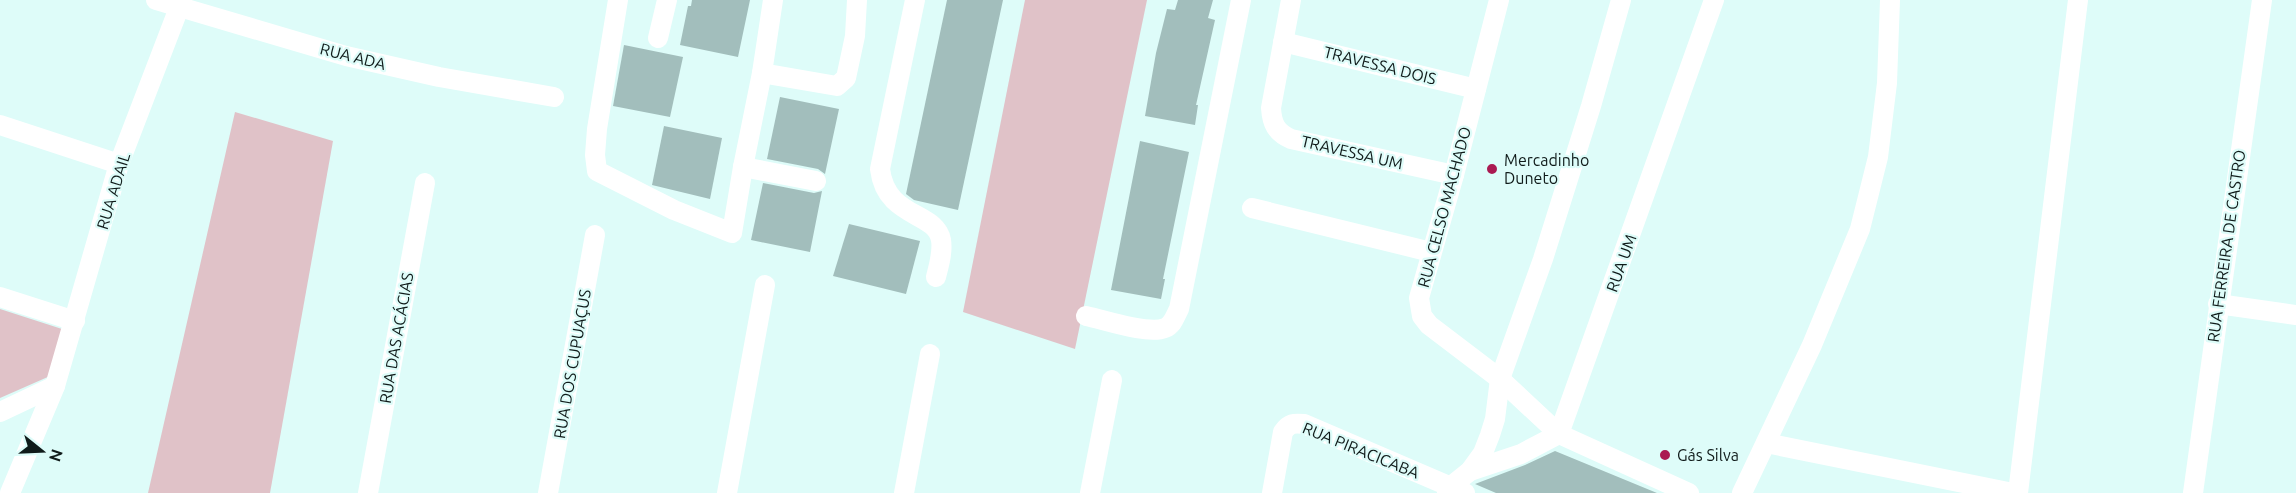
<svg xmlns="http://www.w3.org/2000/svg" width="2296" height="493" viewBox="0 0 2296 493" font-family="Ubuntu,sans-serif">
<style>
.green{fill:#e0c2c8}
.building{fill:#a2bebc}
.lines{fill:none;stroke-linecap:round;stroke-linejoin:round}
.street{stroke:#fff;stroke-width:20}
.poi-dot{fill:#aa1a52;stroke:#defcf9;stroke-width:2}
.labels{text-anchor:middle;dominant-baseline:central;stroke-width:4.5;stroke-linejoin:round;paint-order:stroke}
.street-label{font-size:16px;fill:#101b1a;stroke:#defcf9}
.poi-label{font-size:16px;fill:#101b1a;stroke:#defcf9;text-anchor:start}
</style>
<rect width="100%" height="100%" fill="#defcf9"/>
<!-- green -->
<g class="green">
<path d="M1025,0H1147L1075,349L963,312Z"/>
<path d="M235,112L333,141L270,493H148Z"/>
<path d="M0,309L62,329L50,376L0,398Z"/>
</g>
<!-- building -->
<g class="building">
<path d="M692,0H750L738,57L680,45L688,6H691Z"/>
<path d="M947,0H1003L958,210L914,200L906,194Z"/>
<path d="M1178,0H1213L1208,18L1215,20L1196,105H1198L1195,125L1145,116L1156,53L1167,9L1175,10Z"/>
<path d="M624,45L683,57L670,117L613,106Z"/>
<path d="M780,97L839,109L825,174L818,169L767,159Z"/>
<path d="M664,126L722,138L710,199L652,185Z"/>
<path d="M1140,141L1189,152L1163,279H1165L1161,299L1111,290Z"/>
<path d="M763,183L814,193L822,191L810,252L751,240Z"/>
<path d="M849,224L920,241L906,294L833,276Z"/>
<path d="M1555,451L1657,493H1496L1475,484L1525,465Z"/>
</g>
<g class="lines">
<!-- street -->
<g class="street">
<path d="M156,0L346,56L439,77L554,97"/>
<path d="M618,0L597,129L595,155L597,171L674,210L732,233L743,167L762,73L773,0"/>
<path d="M915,0L880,169C886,219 936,211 941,240C943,252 939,265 936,277"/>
<path d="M1291,0L1271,108C1272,124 1276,132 1291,139L1454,175"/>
<path d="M1499,0L1454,175L1419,298L1422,316L1429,325L1500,379L1559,434L1689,493"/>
<path d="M658,38L667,0"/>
<path d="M1283,42L1476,89"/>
<path d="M762,73L837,86L846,78L855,36L857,0"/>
<path d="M0,125L119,164"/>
<path d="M743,167L816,181"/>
<path d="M1252,208L1431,252"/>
<path d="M0,297L75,321"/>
<path d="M2218,304L2296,315"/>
<path d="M1086,316C1105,320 1148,335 1165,328C1173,325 1175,316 1179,309L1241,0"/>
<path d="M0,412L55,386"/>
<path d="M1766,443L2013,493"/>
<path d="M1470,471L1521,454L1559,434L1714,0"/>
<path d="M10,493L55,386L119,164L182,0"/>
<path d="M368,493L425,183"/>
<path d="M548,493L595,235"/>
<path d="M727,493L765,285"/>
<path d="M904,493L930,354"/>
<path d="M1090,493L1112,380"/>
<path d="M1272,493L1283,432C1289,423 1294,423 1304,424L1465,493"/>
<path d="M1447,493L1450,487L1470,471L1483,453L1490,435L1495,419L1500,379L1543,259L1591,106L1621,0"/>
<path d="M1742,493L1812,345L1860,229L1878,157L1887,83L1890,0"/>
<path d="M2018,493L2078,0"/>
<path d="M2193,493L2262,0"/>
</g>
</g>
<!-- markers -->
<g class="poi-dot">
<circle cx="1492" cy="169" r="6"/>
<circle cx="1665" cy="455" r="6"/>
</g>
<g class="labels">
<!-- street labels -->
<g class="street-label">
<text transform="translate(353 56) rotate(14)">RUA ADA</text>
<text transform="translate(1380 65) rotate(14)">TRAVESSA DOIS</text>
<text transform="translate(1352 152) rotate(13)">TRAVESSA UM</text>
<text transform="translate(113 191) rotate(-73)">RUA ADAIL</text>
<text transform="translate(1444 207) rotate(-75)">RUA CELSO MACHADO</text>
<text transform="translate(2226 246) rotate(-82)">RUA FERREIRA DE CASTRO</text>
<text transform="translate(1621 263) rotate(-70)">RUA UM</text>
<text transform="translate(396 338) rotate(-80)">RUA DAS ACÁCIAS</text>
<text transform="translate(572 364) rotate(-80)">RUA DOS CUPUAÇUS</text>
<text transform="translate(1361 450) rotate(22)">RUA PIRACICABA</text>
</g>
<!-- poi labels -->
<g class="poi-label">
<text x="1504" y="160">Mercadinho<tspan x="1504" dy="18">Duneto</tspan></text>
<text x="1677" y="455">Gás Silva</text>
</g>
</g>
<!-- north arrow -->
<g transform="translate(42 451) rotate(108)" stroke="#defcf9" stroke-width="4.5" paint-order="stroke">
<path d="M0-4.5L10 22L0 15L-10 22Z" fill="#101b1a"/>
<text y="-9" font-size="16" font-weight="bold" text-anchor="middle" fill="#101b1a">N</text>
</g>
</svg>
